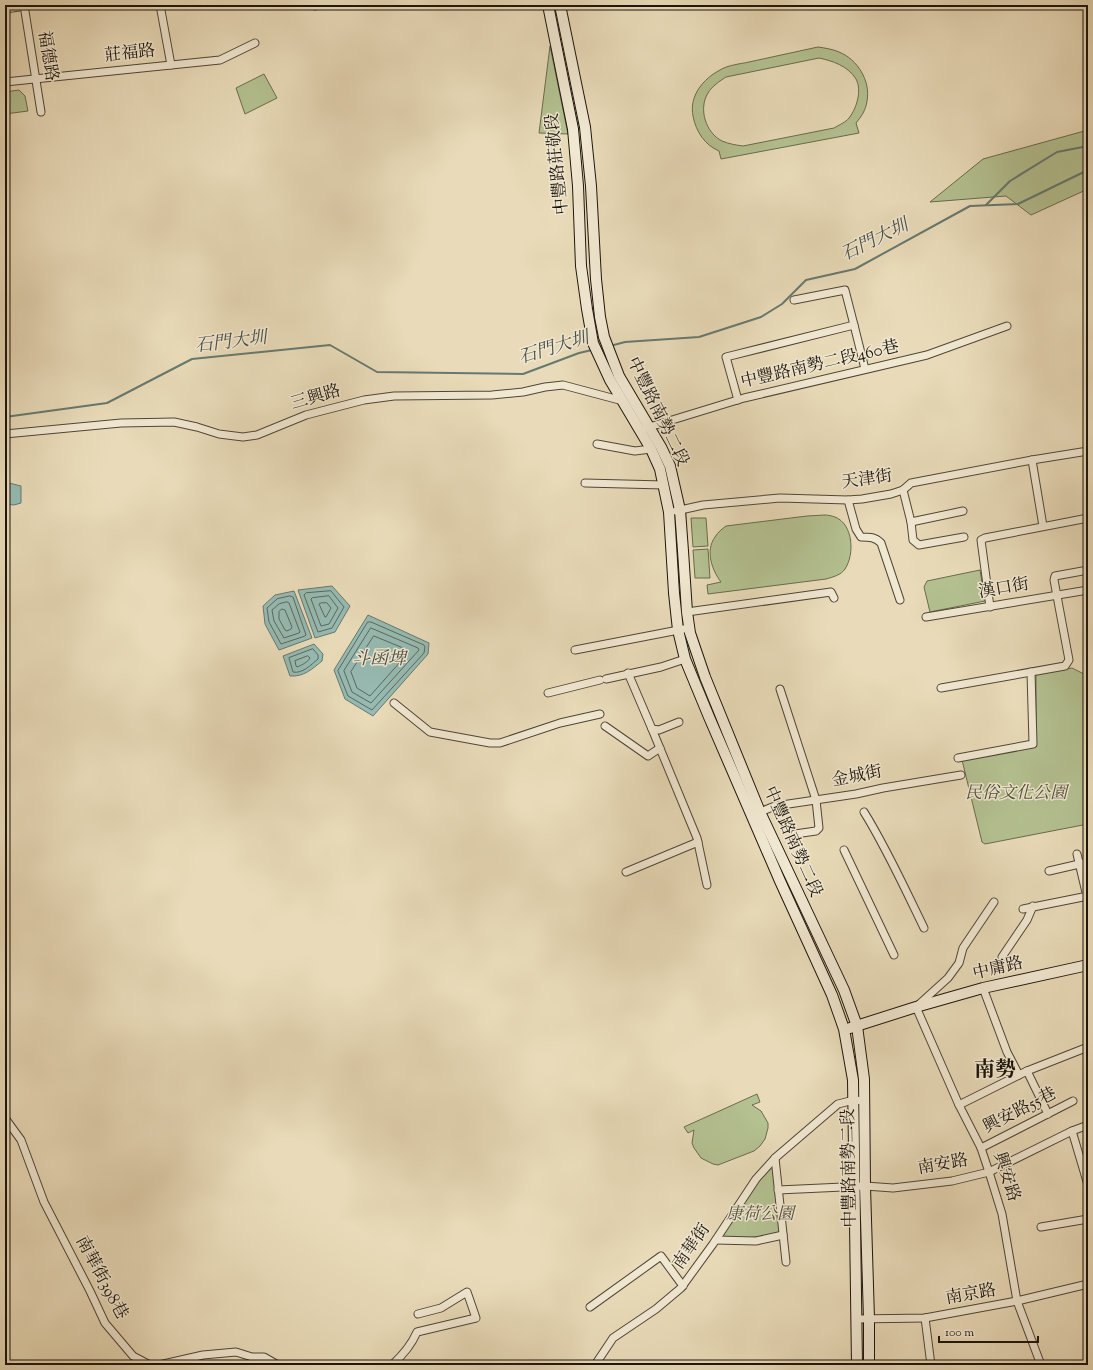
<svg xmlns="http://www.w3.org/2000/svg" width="1093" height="1370" viewBox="0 0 1093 1370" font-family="'Sorts Mill Goudy','Noto Serif TC',serif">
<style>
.green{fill:#b4c191;stroke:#686b4e;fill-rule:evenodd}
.water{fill:#97bbb3;stroke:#667970}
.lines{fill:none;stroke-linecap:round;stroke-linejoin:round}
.shore{stroke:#5a685f;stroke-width:1}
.stream{stroke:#667970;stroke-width:2}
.street-casing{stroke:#4f4636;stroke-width:9}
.secondary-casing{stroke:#1c150b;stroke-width:12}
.street{stroke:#f1e8d2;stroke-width:7}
.secondary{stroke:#f1e8d2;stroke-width:10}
.labels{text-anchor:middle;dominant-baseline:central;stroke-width:3;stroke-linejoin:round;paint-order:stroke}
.street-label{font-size:17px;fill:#1c150b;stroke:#f1e8d2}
.park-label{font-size:17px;font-style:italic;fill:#51513a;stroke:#f1e8d2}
.water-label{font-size:18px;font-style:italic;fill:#474f46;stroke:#f1e8d2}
.district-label{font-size:21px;font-weight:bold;fill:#1c150b;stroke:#f1e8d2}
</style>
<rect width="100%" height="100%" fill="#e9dbb9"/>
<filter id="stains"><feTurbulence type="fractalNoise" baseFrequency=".005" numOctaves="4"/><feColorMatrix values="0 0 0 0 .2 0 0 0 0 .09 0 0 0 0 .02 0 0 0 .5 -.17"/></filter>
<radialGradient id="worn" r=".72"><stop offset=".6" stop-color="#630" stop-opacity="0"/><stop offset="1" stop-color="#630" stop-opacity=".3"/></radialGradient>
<!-- green -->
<g class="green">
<path d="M319,5H340V8H318Z"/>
<path d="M550,46L568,134L539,133Z"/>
<path d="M818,47C825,48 832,49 839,52C857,59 871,81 867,101C866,110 861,117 856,123L859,133L721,159L719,151C705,145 696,132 693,116C689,96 703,79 720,70C728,65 740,64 749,62C772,57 795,52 818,47ZM819,58C833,61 848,66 856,79C862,90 857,108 849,118C846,122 839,125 834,128L743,146C736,145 729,144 722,141C706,133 698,109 708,93C712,86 720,81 726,77Z"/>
<path d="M264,74L277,98L245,114L236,88Z"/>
<path d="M19,90L25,96L28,111L5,114V92Z"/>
<path d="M1088,130V189L1031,215L1006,196L930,202L983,159Z"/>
<path d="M825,515C828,515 832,516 835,517C853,524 855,554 845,569C841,575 833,577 826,579L708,594L707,585L721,582C712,570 705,551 715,537C718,532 722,529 726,526L807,516Z"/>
<path d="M691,518H706L708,546L693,547Z"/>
<path d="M708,549L710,578H695L693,550Z"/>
<path d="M980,570L985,601L930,612L924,587L927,581Z"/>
<path d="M1072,668L1088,676V824L985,844L982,842L962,760L1036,747V675Z"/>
<path d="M757,1094L760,1102L752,1105L761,1111L768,1123V1128L765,1139L760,1146L754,1151L718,1165L713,1164L701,1158L694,1148L692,1143L694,1130L688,1133L684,1127Z"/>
<path d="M775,1158L783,1235L716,1240Z"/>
</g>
<!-- water -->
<g class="water">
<path d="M5,482L21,486V503L14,505L5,504Z"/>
<path d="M332,586L350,606L335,632L315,638L298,590Z"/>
<path d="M294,591L312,638L279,650L265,624L263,606L275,595Z"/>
<path d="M368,615L429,643L428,654L373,716L345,699L334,670Z"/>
<path d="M314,644L323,654L322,661C312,669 304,677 290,676L283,656Z"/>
</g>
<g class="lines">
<!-- shore -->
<g class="shore">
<path d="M331,591L344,607L332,628L318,632L304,595L306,593Z"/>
<path d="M290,596L293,597L306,635L305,636L281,644L269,622L267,608L277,599Z"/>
<path d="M329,596L338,608L329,624L321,626L311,599L312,598Z"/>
<path d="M287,602L289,603L300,632L299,633L284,638L274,621L272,610L279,604Z"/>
<path d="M327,603L331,608L326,617H325L319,604L321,603Z"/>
<path d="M282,609L285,610L292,627L291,629L287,631L285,630L279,619V612Z"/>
<path d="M368,622H371L424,645L425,647L424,653L372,710L348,696L338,671Z"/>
<path d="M371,628L418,648L419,650L371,703L352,692L344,671Z"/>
<path d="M374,636L408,650L409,652L370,696L357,688L351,672Z"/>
<path d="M313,649L318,655V659C311,665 302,674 293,672L289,658Z"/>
<path d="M308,656L310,658C308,662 302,665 297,667L296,666L295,661Z"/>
</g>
<!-- stream -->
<g class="stream">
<path d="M986,205L1010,181L1057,152L1088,146"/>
<path d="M610,346L625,342L699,337L761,317L782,304L806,280L855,269L970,206L1018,204L1088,170"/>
<path d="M5,417L107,403L192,359L330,345L377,372L523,374L579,353L592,350"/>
</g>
<defs>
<g id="street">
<path d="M24,5L41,112"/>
<path d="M160,5L171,65"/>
<path d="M315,6V5"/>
<path d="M5,9L33,5"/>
<path d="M5,82L220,60L255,43"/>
<path d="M794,300L845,290L854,325"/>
<path d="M738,400L726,357L854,325L865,369"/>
<path d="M646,428L744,398L927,355L1007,326"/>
<path d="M5,434L121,423L174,422L197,427L219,434L243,437L257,435L306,415L364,400L394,396L492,395L523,392L545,387L563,385L623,401"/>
<path d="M597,444L635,451L651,449"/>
<path d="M1032,460L1043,526"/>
<path d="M585,483L664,485"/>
<path d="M903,490L911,522L913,540L919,545L964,537"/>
<path d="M848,500L856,529L861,537C870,537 875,537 881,543L900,600"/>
<path d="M676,511L703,505L780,498L848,500L862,499L891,494L903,490L911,483L1032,460L1088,451"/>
<path d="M911,522L963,511"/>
<path d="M990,607L981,540L985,538L1088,518"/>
<path d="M687,612L831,592L834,598"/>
<path d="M926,617L1088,590"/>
<path d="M575,650L689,628"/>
<path d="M628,673L652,729L659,730L679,722"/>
<path d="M606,679L661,667L685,659"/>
<path d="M941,688L1065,666L1069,660L1054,580L1055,576L1088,570"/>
<path d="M780,689L816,800L819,828L816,831L795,834"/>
<path d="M548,693L600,680"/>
<path d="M394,703L430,732L490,743H500L560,723L600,714"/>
<path d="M605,726L648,756L660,748"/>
<path d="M652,729L697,838L707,885"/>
<path d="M958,758L1033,744L1031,672"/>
<path d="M760,812L775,806L856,794L883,788L961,775"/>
<path d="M864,812C887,849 905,889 924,928"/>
<path d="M844,850L894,955"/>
<path d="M1077,854L1088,901"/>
<path d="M1049,871L1088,862"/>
<path d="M626,872L698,842"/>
<path d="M994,902L963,948L959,963L948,978L916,1007L959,1105L981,1148L989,1172L1002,1214L1017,1301L1041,1365"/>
<path d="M1023,909L1088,896"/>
<path d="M1002,957L1027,920L1033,906"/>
<path d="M983,988L1007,1052L1019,1075"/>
<path d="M1027,1071L1048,1114"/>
<path d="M959,1105L1027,1071L1088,1047"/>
<path d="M5,1118L21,1140L44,1202L90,1291L105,1323L133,1356L150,1365H159L203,1355L236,1352L252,1357H264L278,1365"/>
<path d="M1072,1131L1088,1185"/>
<path d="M981,1148L1073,1101"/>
<path d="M775,1158L786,1262"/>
<path d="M778,1190L865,1186L893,1188L952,1181L989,1172L1072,1131L1088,1125"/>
<path d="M1041,1227L1088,1219"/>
<path d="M716,1240L756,1241L783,1235"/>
<path d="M590,1307L661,1256L683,1286"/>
<path d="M925,1318L931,1365"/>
<path d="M857,1319L925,1318L1017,1301L1088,1284"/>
<path d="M392,1365C403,1355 411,1346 417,1332L476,1318L467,1292L441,1308L418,1314"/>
<path d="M595,1365L613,1338L656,1309L681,1288L713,1244L756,1179L775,1158L838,1104L854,1100L864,1101"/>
</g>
<g id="secondary">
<path d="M548,5L573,129L578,186L581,266L587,309L593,343L610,380L651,449L660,469L669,512L674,593L678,630L685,659L709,717L780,881L832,995L844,1029L853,1080L857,1365"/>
<path d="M560,5L585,127L591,186L596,279L600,317L604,337L619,376L661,447L670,466L680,510L683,551L687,612L690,633L705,677L760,812L844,990L857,1026L864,1079L865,1186L869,1319V1365"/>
<path d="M850,1028L916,1007L983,988L1088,965"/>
</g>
</defs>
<!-- street casing -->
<use href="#street" class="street-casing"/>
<!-- secondary casing -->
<use href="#secondary" class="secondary-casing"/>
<!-- street -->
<use href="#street" class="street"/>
<!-- secondary -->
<use href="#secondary" class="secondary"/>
</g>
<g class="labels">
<!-- street labels -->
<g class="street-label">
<text transform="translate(130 54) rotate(-6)">莊福路</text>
<text transform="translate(47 56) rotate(81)">福德路</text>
<text transform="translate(558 164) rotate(-96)">中豐路莊敬段</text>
<text transform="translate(820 365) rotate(-13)">中豐路南勢二段460巷</text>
<text transform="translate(316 398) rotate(-16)">三興路</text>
<text transform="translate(657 412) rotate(64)">中豐路南勢二段</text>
<text transform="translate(867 480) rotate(-8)">天津街</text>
<text transform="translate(1004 589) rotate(-10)">漢口街</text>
<text transform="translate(857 777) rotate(-11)">金城街</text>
<text transform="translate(792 842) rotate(66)">中豐路南勢二段</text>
<text transform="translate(998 969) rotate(-13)">中庸路</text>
<text transform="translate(1020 1111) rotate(-27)">興安路55巷</text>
<text transform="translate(943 1165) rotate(-10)">南安路</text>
<text transform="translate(850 1168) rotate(-91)">中豐路南勢二段</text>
<text transform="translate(1006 1177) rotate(72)">興安路</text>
<text transform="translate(692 1247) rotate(-55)">南華街</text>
<text transform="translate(101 1278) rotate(62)">南華街398巷</text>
<text transform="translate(971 1295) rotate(-10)">南京路</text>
</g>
<!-- park labels -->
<g class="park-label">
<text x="1016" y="794">民俗文化公園</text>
<text x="760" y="1215">康荷公園</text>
</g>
<!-- water labels -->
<g class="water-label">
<text transform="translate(875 241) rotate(-26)">石門大圳</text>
<text transform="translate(231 343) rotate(-7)">石門大圳</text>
<text transform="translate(554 349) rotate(-17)">石門大圳</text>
<text x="379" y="660">斗函埤</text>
</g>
<!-- district labels -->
<g class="district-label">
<text x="995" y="1071">南勢</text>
</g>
</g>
<!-- margin -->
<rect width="1093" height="1370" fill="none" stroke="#e9dbb9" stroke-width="20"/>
<rect x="6" y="6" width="1081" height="1358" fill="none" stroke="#1c150b" stroke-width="2"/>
<rect x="10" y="10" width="1073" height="1350" fill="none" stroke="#1c150b"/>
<!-- scale -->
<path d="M939 1336v6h99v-6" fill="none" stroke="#1c150b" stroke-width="2"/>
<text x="945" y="1336" font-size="12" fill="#1c150b" stroke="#f1e8d2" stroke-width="3" paint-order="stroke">100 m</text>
<rect width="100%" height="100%" filter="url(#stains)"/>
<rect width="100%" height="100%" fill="url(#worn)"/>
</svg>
